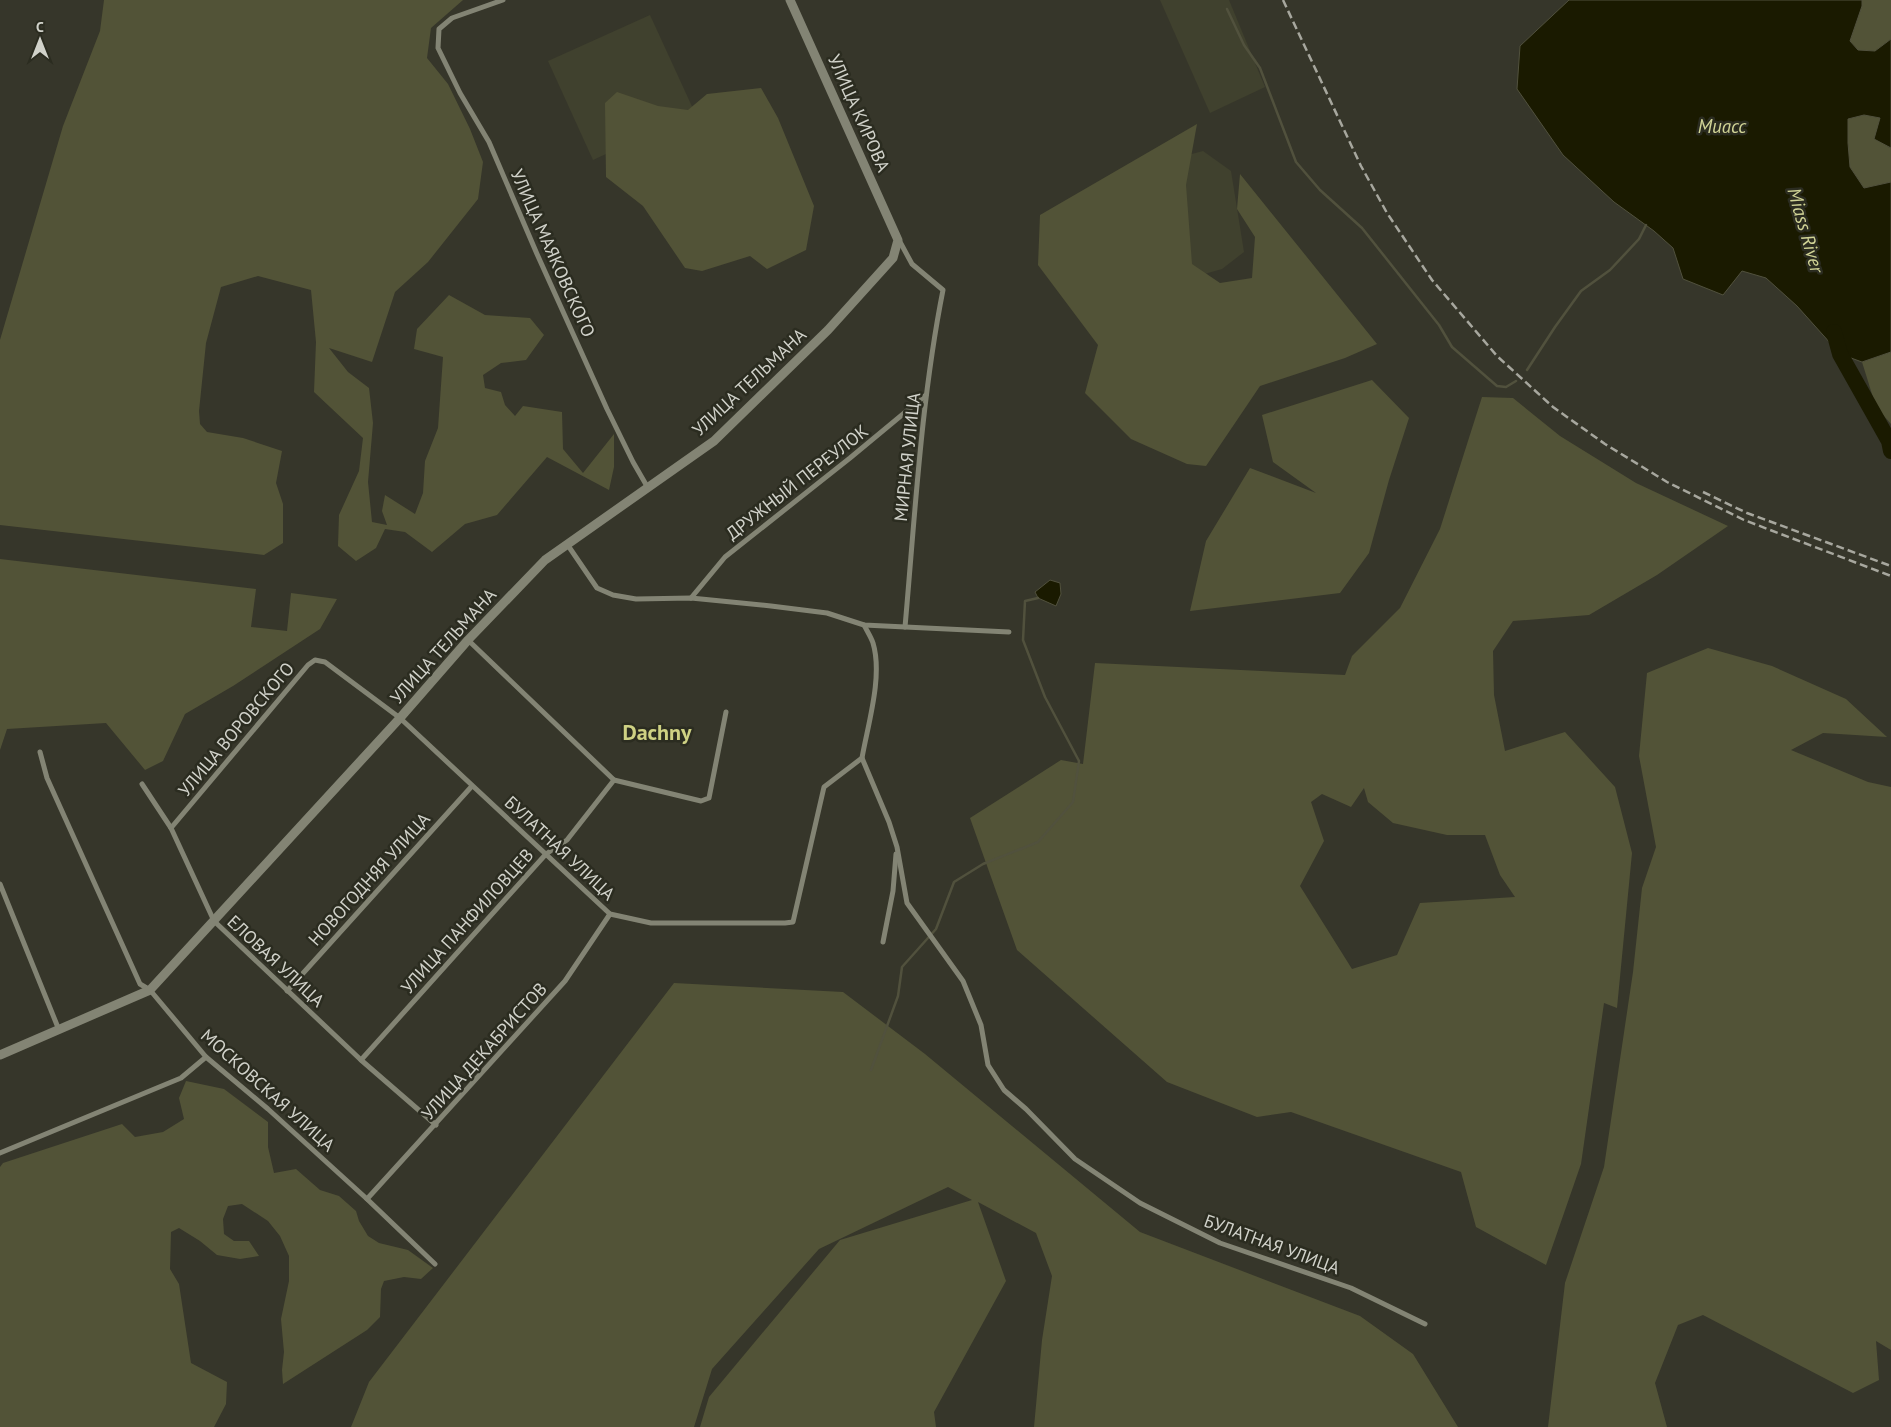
<svg xmlns="http://www.w3.org/2000/svg" width="1891" height="1427" viewBox="0 0 1891 1427" font-family="'PT Sans',sans-serif">
<style>
.built{fill:#40412e}
.green{fill:#525337;fill-rule:evenodd}
.water{fill:#1a1a00;stroke:#51513d}
.lines{fill:none;stroke-linecap:round;stroke-linejoin:round}
.stream{stroke:#51513d;stroke-width:2.5}
.river{stroke:#1a1a00;stroke-width:16}
.minor{stroke:#838474;stroke-width:5}
.tertiary{stroke:#838474;stroke-width:9}
.rail{stroke:#a7a79e;stroke-width:2.5;stroke-dasharray:8 4;stroke-linecap:butt}
.labels{text-anchor:middle;dominant-baseline:central;stroke-width:5;stroke-linejoin:round;paint-order:stroke}
.street-label{font-size:18px;fill:#d1d2ca;stroke:#2b2c20}
.water-label{font-size:19px;font-style:italic;fill:#d1d496;stroke:#2b2c20}
.district-label{font-size:22px;font-weight:bold;fill:#ced183;stroke:#2b2c20}
</style>
<rect width="100%" height="100%" fill="#36362a"/>
<!-- built -->
<g class="built">
<path d="M1160,0H1229L1265,87L1210,113Z"/>
<path d="M650,15L695,113L593,160L548,61Z"/>
<path d="M1203,151L1231,171L1244,252L1222,269L1201,275L1184,261L1179,194L1188,155Z"/>
</g>
<!-- green -->
<g class="green">
<path d="M104,0H463L431,28L427,58L448,84L470,129L483,162L478,199L428,262L395,292L372,362L329,348L348,372L369,388L373,423L368,482L372,522L387,525L382,511L385,495L415,514L423,493L425,461L438,428L443,357L414,349L417,329L449,295L485,315L530,318L544,335L526,360L501,363L483,375L485,388L501,392L505,405L515,416L523,406L562,412L563,449L583,473L614,434V467L609,490L547,457L497,515L465,524L432,552L405,532L385,529L376,548L356,561L338,546L339,515L359,471L363,438L314,392L316,342L311,290L258,276L221,287L206,343L199,411L200,424L207,432L243,438L282,451L276,483L283,504V543L264,555L0,525V340L63,126L100,31Z"/>
<path d="M1862,0H1891V39L1875,51L1858,50L1850,41L1862,6Z"/>
<path d="M761,88L778,118L814,206L806,250L767,269L750,256L702,271L685,268L643,206L606,177L605,103L617,92L658,106L688,110L707,94Z"/>
<path d="M1864,115L1880,118L1888,147L1891,148V182L1864,188L1850,167L1848,143V119Z"/>
<path d="M1197,124L1186,185L1192,264L1220,283L1252,278L1255,237L1237,209L1240,174L1377,344L1345,358L1260,386L1206,466L1187,464L1131,439L1085,393L1098,345L1038,265L1040,215Z"/>
<path d="M1891,352V424L1876,407L1862,362Z"/>
<path d="M1372,380L1409,418L1389,480L1369,553L1340,593L1190,611L1206,541L1250,468L1316,493L1273,462L1262,415Z"/>
<path d="M1482,397L1513,398L1560,436L1636,483L1728,526L1657,575L1589,615L1513,621L1493,651L1494,695L1505,751L1565,732L1615,787L1632,853L1617,1008L1604,1003L1581,1164L1546,1265L1476,1227L1461,1172L1291,1112L1257,1117L1167,1082L1017,950L970,818L1061,760L1083,764L1095,663L1345,675L1352,656L1400,608L1440,529ZM1364,788L1368,802L1393,823L1447,835H1485L1500,875L1515,897L1420,903L1397,955L1352,969L1300,886L1324,841L1311,802L1322,794L1351,807Z"/>
<path d="M0,559L256,589L251,627L287,631L291,593L337,599L320,629L233,686L185,714L163,761L145,770L106,723L7,729L0,750Z"/>
<path d="M1708,648L1772,666L1846,699L1887,737L1823,733L1791,750L1868,782L1891,787V1350L1876,1341L1879,1380L1853,1393L1703,1315L1678,1325L1655,1383L1667,1427H1548L1565,1283L1604,1167L1633,972L1642,888L1656,847L1639,756L1647,673Z"/>
<path d="M674,983L843,992L925,1054L1140,1232L1360,1316L1413,1354L1458,1427H1034L1042,1340L1052,1276L1036,1233L978,1202L1006,1281L934,1412L936,1427H700L709,1397L840,1240L972,1200L948,1187L819,1249L712,1369L694,1427H351L369,1382Z"/>
<path d="M186,1081L224,1089L268,1122V1147L274,1173L296,1169L320,1190L339,1196L356,1211L359,1221L368,1236L379,1243L408,1250L433,1268L421,1279L404,1277L384,1281L381,1289L380,1317L367,1330L283,1384L282,1370L284,1352L281,1319L289,1281V1256L280,1236L268,1221L242,1204L228,1206L223,1219L224,1234L234,1241H249L259,1256L240,1259L217,1255L200,1241L179,1228L171,1232L170,1269L179,1284L191,1363L227,1382L226,1404L214,1427H0V1167L3,1163L122,1124L135,1137L163,1132L184,1119L179,1098Z"/>
</g>
<!-- water -->
<g class="water">
<path d="M1569,0H1862V6L1850,41L1858,50L1875,51L1891,39V148L1874,139L1880,118L1864,115L1848,119V143L1850,167L1864,188L1891,182V352L1862,362L1840,354L1797,306L1766,278L1742,271L1723,295L1683,279L1673,248L1654,231L1614,202L1563,155L1517,89L1520,46Z"/>
<path d="M1050,580L1060,583L1061,594L1056,606L1038,598L1035,592Z"/>
</g>
<g class="lines">
<!-- stream -->
<g class="stream">
<path d="M1227,9L1244,45L1260,68L1296,162L1320,190L1362,228L1439,325L1452,347L1497,386L1506,387L1516,381"/>
<path d="M1527,370L1555,327L1581,291L1610,270L1639,239L1646,225"/>
<path d="M871,1070L898,996L902,967L936,929L954,882L983,864L1038,842L1073,802L1079,761L1045,697L1023,640L1025,601L1038,598"/>
</g>
<!-- river -->
<path class="river" d="M1834,332L1840,354L1889,441L1891,451"/>
<!-- minor -->
<g class="minor">
<path d="M503,0L452,18L439,29L438,48L460,93L489,142L537,254L607,409L633,462L648,488"/>
<path d="M899,240L912,264L943,290C921,401 915,515 905,627"/>
<path d="M567,544L597,588L613,595L636,599L691,598L771,606L827,613L864,625L1009,632"/>
<path d="M691,598L725,557L850,458L926,395"/>
<path d="M468,640L614,780L701,801L709,798L726,712"/>
<path d="M40,752L47,778L140,984L150,990L206,1057L268,1109L367,1199L435,1264"/>
<path d="M862,758L889,822L897,847L907,903L963,981L981,1025L988,1065L1004,1090L1026,1109L1075,1159L1140,1203L1220,1243L1351,1288L1425,1324"/>
<path d="M142,784L171,828L214,921L361,1060L436,1125"/>
<path d="M171,828L308,665L315,660L325,662L400,718L610,914L651,923H785L793,922L824,787L862,758C868,724 883,676 873,643C871,637 867,631 864,625"/>
<path d="M0,884L59,1030"/>
<path d="M883,942L893,891L896,854"/>
<path d="M287,991L472,786"/>
<path d="M361,1060L546,854L567,840L614,780"/>
<path d="M0,1153L181,1078L206,1057"/>
<path d="M367,1199L565,981L610,914"/>
</g>
<!-- tertiary -->
<path class="tertiary" d="M0,1055L150,990L400,718L468,640L545,560L714,441L828,330L893,258L898,240L790,0"/>
<!-- rail -->
<g class="rail">
<path d="M1283,0L1361,166L1387,213L1432,280L1497,356L1553,407L1605,444L1667,482L1744,520L1891,576"/>
<path d="M1703,492L1747,513L1891,566"/>
</g>
</g>
<g class="labels">
<!-- street labels -->
<g class="street-label">
<text transform="translate(859 113) rotate(66)">УЛИЦА КИРОВА</text>
<text transform="translate(553 253) rotate(66)">УЛИЦА МАЯКОВСКОГО</text>
<text transform="translate(749 382) rotate(-43)">УЛИЦА ТЕЛЬМАНА</text>
<text transform="translate(907 457) rotate(-84)">МИРНАЯ УЛИЦА</text>
<text transform="translate(797 482) rotate(-38)">ДРУЖНЫЙ ПЕРЕУЛОК</text>
<text transform="translate(443 646) rotate(-48)">УЛИЦА ТЕЛЬМАНА</text>
<text transform="translate(236 729) rotate(-50)">УЛИЦА ВОРОВСКОГО</text>
<text transform="translate(560 848) rotate(43)">БУЛАТНАЯ УЛИЦА</text>
<text transform="translate(369 879) rotate(-48)">НОВОГОДНЯЯ УЛИЦА</text>
<text transform="translate(467 921) rotate(-48)">УЛИЦА ПАНФИЛОВЦЕВ</text>
<text transform="translate(276 961) rotate(43)">ЕЛОВАЯ УЛИЦА</text>
<text transform="translate(484 1051) rotate(-48)">УЛИЦА ДЕКАБРИСТОВ</text>
<text transform="translate(268 1090) rotate(42)">МОСКОВСКАЯ УЛИЦА</text>
<text transform="translate(1272 1244) rotate(20)">БУЛАТНАЯ УЛИЦА</text>
</g>
<!-- water labels -->
<g class="water-label">
<text x="1722" y="126">Миасс</text>
<text transform="translate(1806 230) rotate(74)">Miass River</text>
</g>
<!-- district labels -->
<g class="district-label">
<text x="657" y="732">Dachny</text>
</g>
</g>
<!-- north arrow -->
<g transform="translate(40 40)" stroke="#2b2c20" stroke-width="4" paint-order="stroke">
<path d="M0-4L9 19L0 12L-9 19Z" fill="#d1d2ca"/>
<text y="-8" font-size="14" font-weight="bold" text-anchor="middle" fill="#d1d2ca">С</text>
</g>
</svg>
